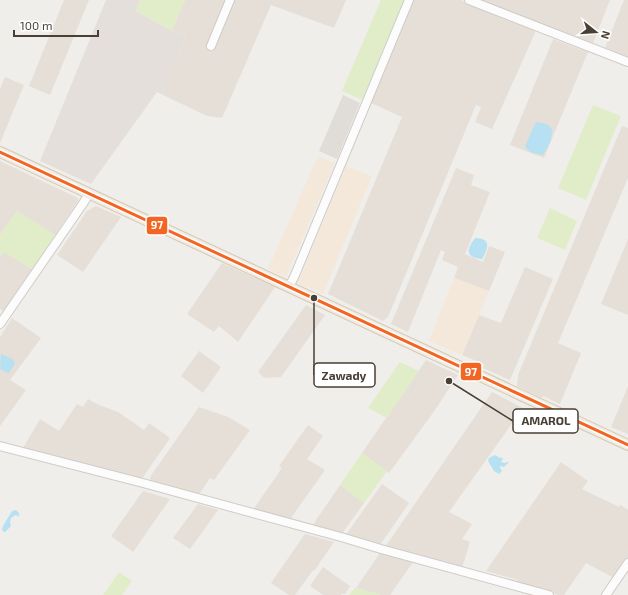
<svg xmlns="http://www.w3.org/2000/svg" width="628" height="595" viewBox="0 0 628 595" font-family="'Exo 2',sans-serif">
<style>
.residential{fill:#e5dfd7}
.commercial{fill:#f4e8db}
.industrial{fill:#e4dfdb}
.green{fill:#e1edc8}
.parking{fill:#e0ddd9}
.water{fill:#b7e0f2}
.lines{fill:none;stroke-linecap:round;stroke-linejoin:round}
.minor-casing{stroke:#cfccc7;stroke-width:10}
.major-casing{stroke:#d4c9b5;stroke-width:12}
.minor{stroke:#fdfcfc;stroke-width:8}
.major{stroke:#f1ebe3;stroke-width:10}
.bus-1-casing{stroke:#fff;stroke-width:6}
.bus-1{stroke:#f26522;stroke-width:3}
.leader{fill:none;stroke:#483f35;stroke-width:1.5}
.callout-dot{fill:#483f35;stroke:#fff;stroke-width:1.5}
.callout{fill:#fff;stroke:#483f35;stroke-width:1.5}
.callout-label{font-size:12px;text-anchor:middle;font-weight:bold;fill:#483f35}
.line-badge{stroke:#fff;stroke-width:1.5}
.badge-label{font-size:11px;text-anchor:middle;font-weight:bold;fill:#fff}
</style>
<rect width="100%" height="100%" fill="#f0eeea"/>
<!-- residential -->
<g class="residential">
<path d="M64,0H89L50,95L29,86Z"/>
<path d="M185,0H227L212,49H214L234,0H346L334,28L271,5L222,118L207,116L163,95L186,35L172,31Z"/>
<path d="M413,0H461L534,29L535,33L492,129L475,122L481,107L476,105L388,317L383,321L328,294L402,117L371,103Z"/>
<path d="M480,0H610L593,43Z"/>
<path d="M624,0H628V59L620,56V54L605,48Z"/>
<path d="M553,39L588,52L544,158L510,145Z"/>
<path d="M5,77L24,85L0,143V89Z"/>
<path d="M622,126L628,128V178L558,343L581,353L560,404L543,396L542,398L517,386L518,375Z"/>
<path d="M0,161L78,198V201L55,235L17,211L0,235Z"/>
<path d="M456,168L474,175L471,185L490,192L465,254L483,262L489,246L505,252L489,291L454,278L458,267L442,260L445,252L441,250L408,332L391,324Z"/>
<path d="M96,206L121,217L83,272L57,255L87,211Z"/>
<path d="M628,239V315L601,304Z"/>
<path d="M4,252L32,269L3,311L0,309V257Z"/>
<path d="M222,263L275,287L238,342L219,326L214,332L187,314Z"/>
<path d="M525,267L553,279L510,380L483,368L484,364L462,355L479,315L501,323Z"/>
<path d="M306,305L325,315L281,377L264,378L258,372Z"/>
<path d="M12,318L41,338L10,380L26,390L0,426V337Z"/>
<path d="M199,351L221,367L203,393L181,376Z"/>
<path d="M426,360L458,375L435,410L389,473L362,453Z"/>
<path d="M628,386V434L611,427Z"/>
<path d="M492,392L523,408L449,512L472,524L462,539L470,542L462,568L385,547Z"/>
<path d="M88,399L97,404L118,412L144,430L149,423L170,438L141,480L22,450L40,419L59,431L77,404L83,407Z"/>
<path d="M199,407L228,417L250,430L214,480L210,478L198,496L151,483L150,477Z"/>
<path d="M308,425L323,436L307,459L325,470L291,518L270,513L268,515L252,511L282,468L279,466Z"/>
<path d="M561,462L588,481L582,489L619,507L620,505L628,510V558L614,578L586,563L564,595H559L516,583L518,580L486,571Z"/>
<path d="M382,484L409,503L380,545L345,536Z"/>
<path d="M340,485L364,503L341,535L312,526Z"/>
<path d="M143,491L170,499L133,552L111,536Z"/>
<path d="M198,504L218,510L190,549L173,538Z"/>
<path d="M305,534L334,542L314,571L313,570L295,595H289L271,583Z"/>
<path d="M380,553L413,562L390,595H381L356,588Z"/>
<path d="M323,567L350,586L345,594H342L341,595H323L310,586Z"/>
</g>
<!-- commercial -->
<g class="commercial">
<path d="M318,156L335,163L286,277L268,269Z"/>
<path d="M346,166L372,176L323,294L298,283Z"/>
<path d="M454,278L489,291L462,355L429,341Z"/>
</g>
<!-- industrial -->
<path class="industrial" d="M106,0H140L136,11L172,31L186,35L163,95L157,92L91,184L40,161Z"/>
<!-- green -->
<g class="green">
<path d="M140,0H185L172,31L136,11Z"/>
<path d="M381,0H404L362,100L342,91Z"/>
<path d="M593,105L621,116L586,200L558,188Z"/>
<path d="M550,208L577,221L565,250L537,238Z"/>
<path d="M17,211L55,235L32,269L4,252L0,257V235Z"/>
<path d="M400,362L419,371L387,418L368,408Z"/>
<path d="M362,453L387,471L364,503L340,485Z"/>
<path d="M119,572L132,581L122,595H103Z"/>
<path d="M355,588H356L381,595H349Z"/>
</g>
<!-- parking -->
<path class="parking" d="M343,95L360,103L337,159L319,151Z"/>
<!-- water -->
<g class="water">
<path d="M537,122C540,122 543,123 546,124C559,128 548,148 543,155C536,154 528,153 525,146L535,124Z"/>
<path d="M475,238C492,238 488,249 482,259C465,257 466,250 475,238Z"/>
<path d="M1,354L12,359L15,363L9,373H7L0,369Z"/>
<path d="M495,455L500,458L501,457L503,459L501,462L505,463L507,462H509L504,467L500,466V468L502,471L499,474L494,471L488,461L489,458Z"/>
<path d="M16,510L19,513V517L16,515L11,518L10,522L11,526L5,532H4L2,530L3,526L12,511Z"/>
</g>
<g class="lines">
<defs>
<g id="minor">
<path d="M469,0L628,62"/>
<path d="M211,46L230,0"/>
<path d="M289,287L295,275L409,0"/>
<path d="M0,324L82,205L89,194"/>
<path d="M0,446L143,483L341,537L381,549L549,595"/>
<path d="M606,595L628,563"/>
</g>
<path id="major" d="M0,152L628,445"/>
</defs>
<!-- minor casing -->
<use href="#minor" class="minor-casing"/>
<!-- major casing -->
<use href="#major" class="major-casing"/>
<!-- minor -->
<use href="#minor" class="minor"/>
<!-- major -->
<use href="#major" class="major"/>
<defs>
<path id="bus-1" d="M0,152L628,445"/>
</defs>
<!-- bus-1 casing -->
<use href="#bus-1" class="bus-1-casing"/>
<!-- bus-1 -->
<use href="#bus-1" class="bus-1"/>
</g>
<!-- callouts -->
<path class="leader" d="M314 298L314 375M449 381L513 421"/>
<g class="callout-dot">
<circle cx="314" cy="298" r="4"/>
<circle cx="449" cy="381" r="4"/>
</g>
<g class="callout">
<rect x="314" y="363" width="61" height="24" rx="4"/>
<rect x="513" y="409" width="65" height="24" rx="4"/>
</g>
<g class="callout-label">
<text x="344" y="380">Zawady</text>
<text x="546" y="425">AMAROL</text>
</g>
<g class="line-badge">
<rect x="146" y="216" width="22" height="19" rx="4" fill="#f26522"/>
<rect x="460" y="362" width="22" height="19" rx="4" fill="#f26522"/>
</g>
<g class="badge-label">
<text x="157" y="229">97</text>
<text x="471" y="376">97</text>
</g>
<!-- north arrow -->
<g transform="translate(596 32) rotate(107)" stroke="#ffffff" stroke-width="3" paint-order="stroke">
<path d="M0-3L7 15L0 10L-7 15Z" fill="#483f35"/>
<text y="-6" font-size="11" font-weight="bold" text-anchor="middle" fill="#483f35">N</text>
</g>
<!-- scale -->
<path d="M14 30v6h84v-6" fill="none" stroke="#483f35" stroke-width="2"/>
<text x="20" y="30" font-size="12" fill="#483f35" stroke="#ffffff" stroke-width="3" paint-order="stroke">100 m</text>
</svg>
